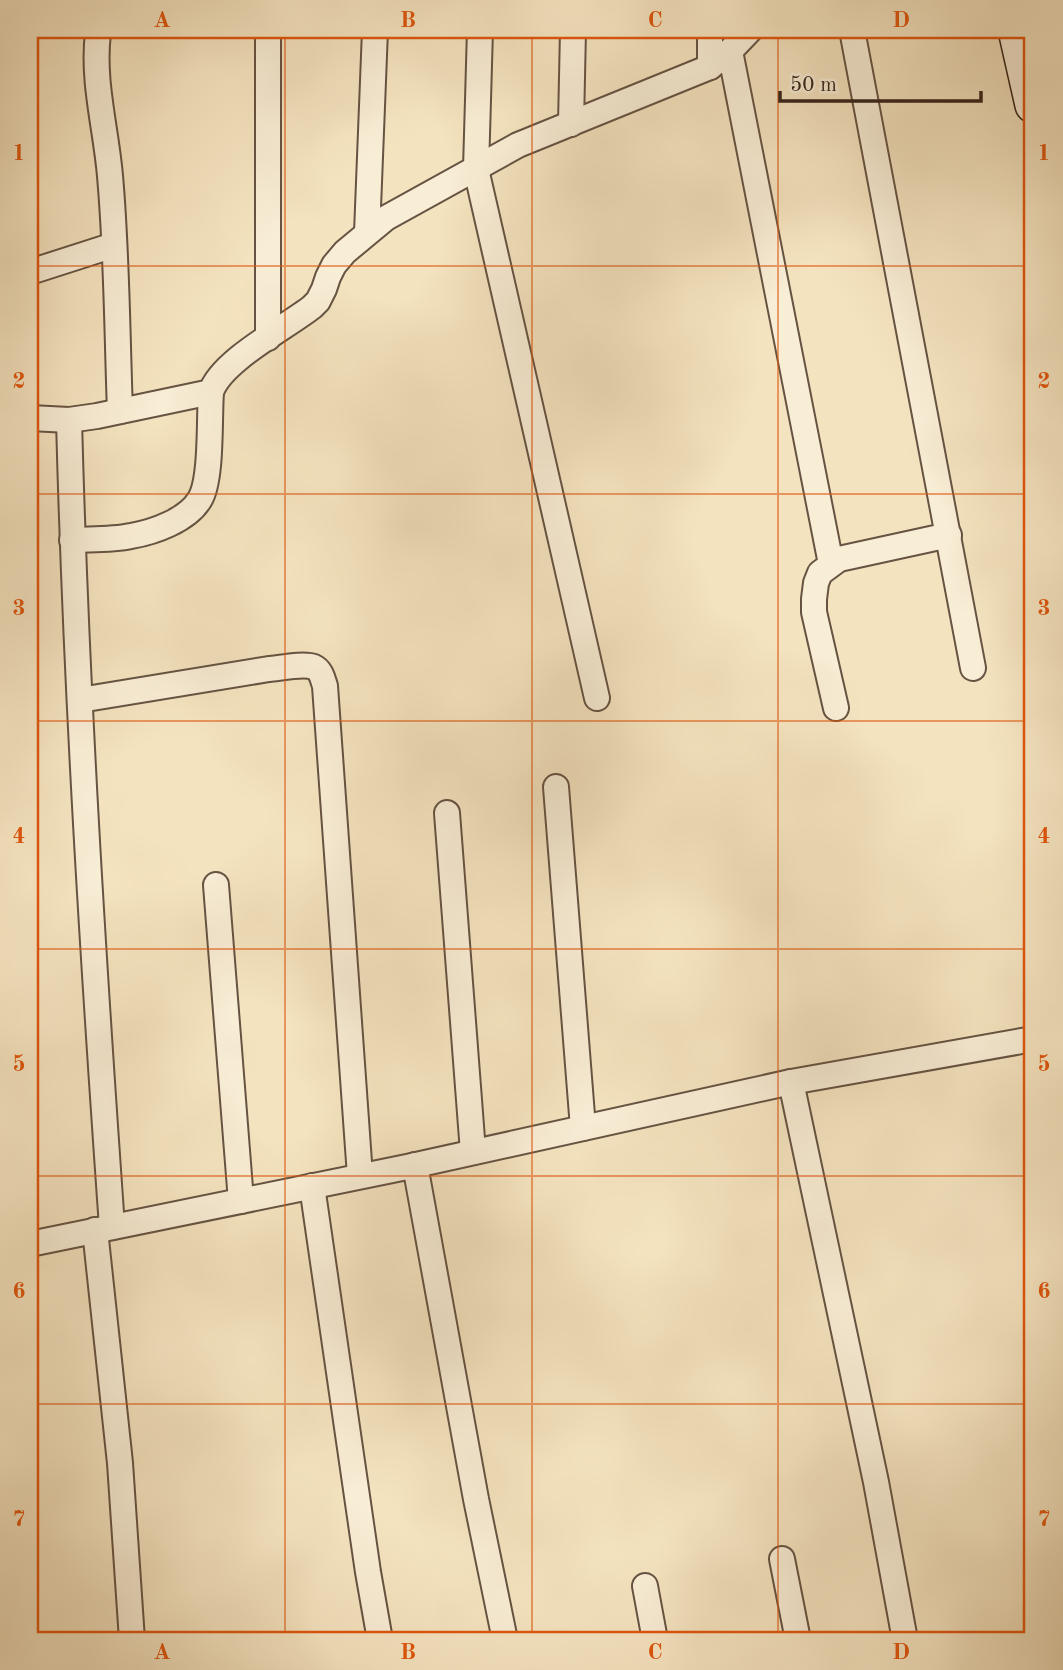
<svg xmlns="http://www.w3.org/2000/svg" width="1063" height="1670" viewBox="0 0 1063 1670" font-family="'Old Standard TT',serif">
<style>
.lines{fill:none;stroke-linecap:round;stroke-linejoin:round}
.street-casing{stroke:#665343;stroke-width:28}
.secondary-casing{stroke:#36231a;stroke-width:38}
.street{stroke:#f8edd5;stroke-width:24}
.secondary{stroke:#f8edd5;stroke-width:35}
.grid{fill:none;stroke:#df560d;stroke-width:2;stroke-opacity:0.55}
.neatline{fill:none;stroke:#df560d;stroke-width:2.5}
.grid-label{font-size:23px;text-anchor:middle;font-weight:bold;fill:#df560d}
</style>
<rect width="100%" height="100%" fill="#f4e3bf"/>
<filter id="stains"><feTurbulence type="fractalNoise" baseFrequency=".00286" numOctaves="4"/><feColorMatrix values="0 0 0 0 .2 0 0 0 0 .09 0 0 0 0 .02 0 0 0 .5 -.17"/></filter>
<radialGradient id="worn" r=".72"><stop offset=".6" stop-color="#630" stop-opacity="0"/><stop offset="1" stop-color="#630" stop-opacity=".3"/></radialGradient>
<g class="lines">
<defs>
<g id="street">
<path d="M101,30L98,33C92,81 106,128 110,176C117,254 117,333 120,411"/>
<path d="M480,30L476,169L597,698"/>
<path d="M710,30V67"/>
<path d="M852,30L973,668"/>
<path d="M730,51L831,564"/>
<path d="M571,124L573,30"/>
<path d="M367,233L375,30"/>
<path d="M30,272L114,245"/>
<path d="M268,338V30"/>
<path d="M30,418L69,420L97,416L211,392"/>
<path d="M69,420C76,689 93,958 112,1227"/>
<path d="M72,540C91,539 112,540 131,536C154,532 188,520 200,499C212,479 209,418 211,392C221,361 285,328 312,307L318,301L324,289L328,277L334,265L345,252L386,218L518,145L710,67L730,51L750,30"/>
<path d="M80,700L269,669C280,668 304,663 314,667C321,670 323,680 325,686L360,1176"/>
<path d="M836,708L814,612V599L816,583L820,573L839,559L949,535"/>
<path d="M556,787L583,1128"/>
<path d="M447,813L473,1152"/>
<path d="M216,885L241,1201"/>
<path d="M791,1082L876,1482L905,1640"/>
<path d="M415,1165L476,1499L505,1640"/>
<path d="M312,1186L368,1572L380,1640"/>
<path d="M95,1230L120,1463L132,1640"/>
<path d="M30,1244L407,1167L791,1082L1033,1039"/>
<path d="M782,1559L798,1640"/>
<path d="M645,1586L655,1640"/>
</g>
<path id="secondary" d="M1016,30L1033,105"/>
</defs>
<!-- street casing -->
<use href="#street" class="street-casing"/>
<!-- secondary casing -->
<use href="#secondary" class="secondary-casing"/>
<!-- street -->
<use href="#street" class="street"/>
<!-- secondary -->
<use href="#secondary" class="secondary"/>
</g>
<!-- grid -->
<path class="grid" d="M285,30V1640M532,30V1640M778,30V1640M30,266H1033M30,494H1033M30,721H1033M30,949H1033M30,1176H1033M30,1404H1033"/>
<!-- margin -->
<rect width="1063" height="1670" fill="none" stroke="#f4e3bf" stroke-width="77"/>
<!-- scale -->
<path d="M780 91v10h201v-10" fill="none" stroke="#36231a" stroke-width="3.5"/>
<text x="790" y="91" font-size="21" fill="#36231a" stroke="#f8edd5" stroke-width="5" paint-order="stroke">50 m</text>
<rect x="38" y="38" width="986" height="1594" class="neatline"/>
<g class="grid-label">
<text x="162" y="27">A</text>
<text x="408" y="27">B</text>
<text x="655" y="27">C</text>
<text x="901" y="27">D</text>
<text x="19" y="160">1</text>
<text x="1044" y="160">1</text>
<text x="19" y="388">2</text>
<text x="1044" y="388">2</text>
<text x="19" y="615">3</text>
<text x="1044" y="615">3</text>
<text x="19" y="843">4</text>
<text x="1044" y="843">4</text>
<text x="19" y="1071">5</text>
<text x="1044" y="1071">5</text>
<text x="19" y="1298">6</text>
<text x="1044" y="1298">6</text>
<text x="19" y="1526">7</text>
<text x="1044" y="1526">7</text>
<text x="162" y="1659">A</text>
<text x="408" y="1659">B</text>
<text x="655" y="1659">C</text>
<text x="901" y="1659">D</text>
</g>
<rect width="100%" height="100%" filter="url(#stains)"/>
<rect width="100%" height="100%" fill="url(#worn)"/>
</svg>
